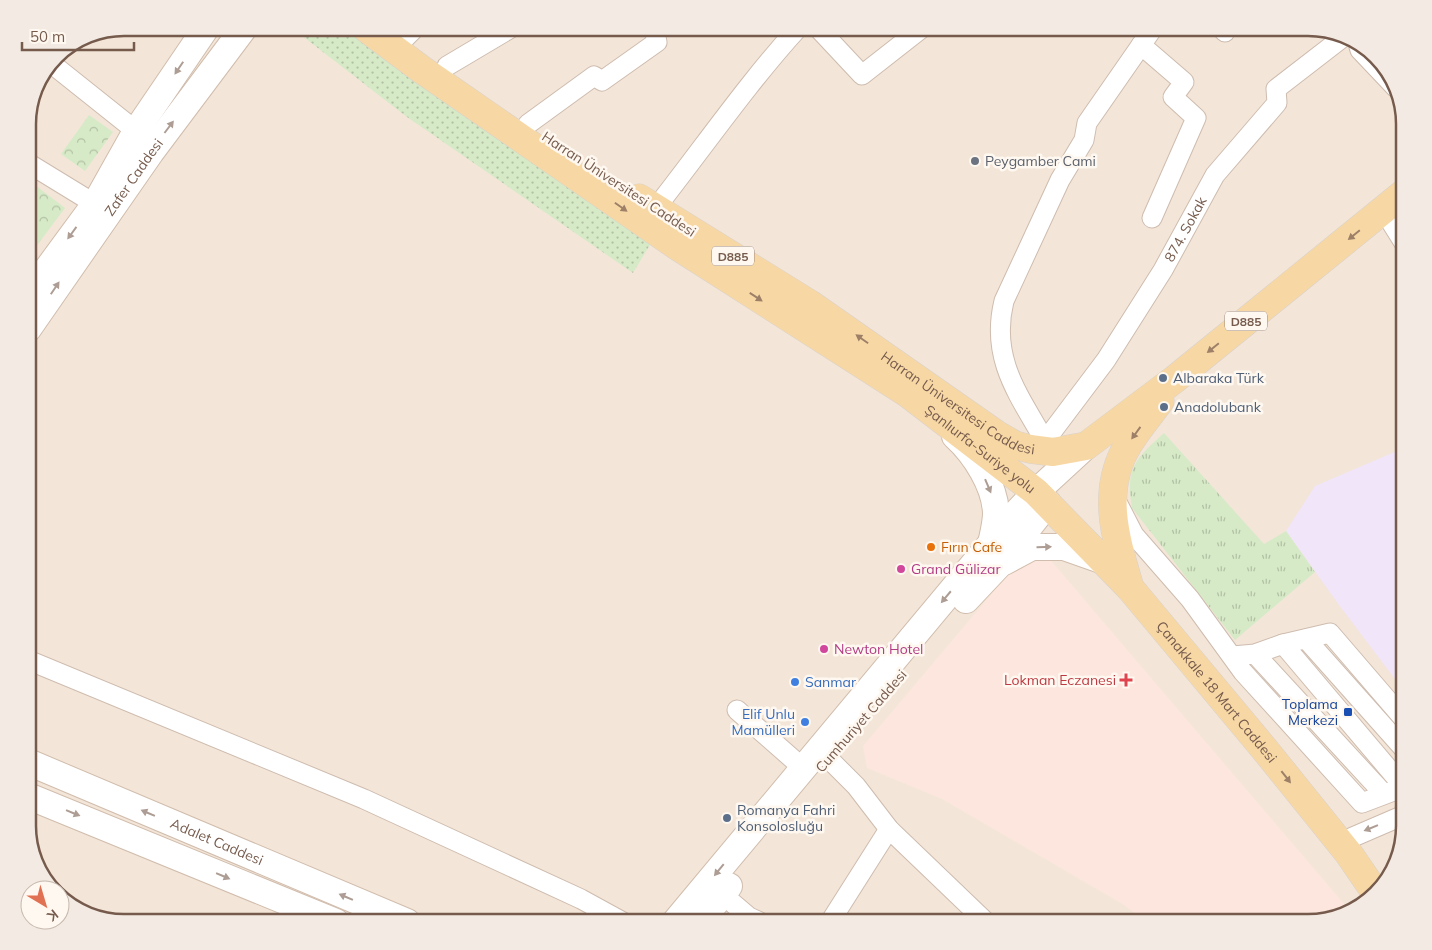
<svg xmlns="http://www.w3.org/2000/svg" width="1432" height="950" viewBox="0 0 1432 950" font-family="Mulish,sans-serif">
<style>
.residential{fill:#f3e6d8}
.commercial{fill:#fce6dd}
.education{fill:#f1e5f9}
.grass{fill:url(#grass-dots)}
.forest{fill:url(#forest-crowns)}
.park{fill:url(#park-tufts)}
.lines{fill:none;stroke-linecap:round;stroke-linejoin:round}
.street-casing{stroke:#cebcaf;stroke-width:21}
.secondary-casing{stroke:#d1bdad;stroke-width:28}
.primary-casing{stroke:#d9d1cd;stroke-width:29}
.street{stroke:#fff;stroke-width:19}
.secondary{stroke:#fff;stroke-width:26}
.primary{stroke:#f7d8a5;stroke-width:28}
.oneway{fill:#ad9d94}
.oneway2{fill:#9d8067}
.worship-dot{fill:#6b7280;stroke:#fef8f0;stroke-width:2}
.service-dot{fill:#5c6f8a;stroke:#fef8f0;stroke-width:2}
.food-dot{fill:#e8710a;stroke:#fef8f0;stroke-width:2}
.hotel-dot{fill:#d1479c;stroke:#fef8f0;stroke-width:2}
.health-dot{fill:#e0444e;stroke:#fef8f0;stroke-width:2}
.shop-dot{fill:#3f7fe0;stroke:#fef8f0;stroke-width:2}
.transit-dot{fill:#1a4fb4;stroke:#fef8f0;stroke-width:2}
.labels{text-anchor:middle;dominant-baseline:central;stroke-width:5;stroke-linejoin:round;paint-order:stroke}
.shield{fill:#fef8f0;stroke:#9f8a7e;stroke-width:1}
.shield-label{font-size:12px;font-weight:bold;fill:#765b4d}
.worship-label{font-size:14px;fill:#5b616d;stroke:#fef8f0;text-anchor:start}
.street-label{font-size:14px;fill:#765b4d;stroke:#fef8f0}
.service-label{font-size:14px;fill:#4e5e75;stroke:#fef8f0;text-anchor:start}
.food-label{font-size:14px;fill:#c56008;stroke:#fef8f0;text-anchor:start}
.hotel-label{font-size:14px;fill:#b23c85;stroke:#fef8f0;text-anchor:start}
.health-label{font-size:14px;fill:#be3a42;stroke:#fef8f0;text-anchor:end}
.shop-label{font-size:14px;fill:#366cbe;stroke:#fef8f0;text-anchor:start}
.transit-label{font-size:14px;fill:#164399;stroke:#fef8f0;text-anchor:end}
.rim{fill:none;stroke:#765b4d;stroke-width:2.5}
</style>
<defs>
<pattern id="grass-dots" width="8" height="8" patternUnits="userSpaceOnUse" patternTransform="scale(1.25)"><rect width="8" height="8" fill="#d6eac7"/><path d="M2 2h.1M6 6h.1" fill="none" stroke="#b2c1a4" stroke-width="1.8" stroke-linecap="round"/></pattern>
<pattern id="forest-crowns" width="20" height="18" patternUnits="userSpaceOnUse" patternTransform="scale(1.25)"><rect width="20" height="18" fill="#d6eac7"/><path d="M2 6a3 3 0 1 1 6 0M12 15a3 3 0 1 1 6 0" fill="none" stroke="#b2c1a4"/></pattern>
<pattern id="park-tufts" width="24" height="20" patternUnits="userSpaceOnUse" patternTransform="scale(1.25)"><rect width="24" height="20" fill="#d6eac7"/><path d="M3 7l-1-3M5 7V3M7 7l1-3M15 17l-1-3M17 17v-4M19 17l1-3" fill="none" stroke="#b2c1a4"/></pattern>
</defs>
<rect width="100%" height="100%" fill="#fcf4e9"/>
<!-- residential -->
<path class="residential" d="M124,28H1308L1362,44L1394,81L1404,124V826L1388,880L1351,912L1308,922H124L70,906L60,895V890H55L40,874L28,832V118L56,56L87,35Z"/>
<!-- commercial -->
<path class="commercial" d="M1048,557L1351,912L1308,922H1146L1124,905L942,799L867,768L863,746L1016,565Z"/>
<!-- education -->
<path class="education" d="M1404,448V691L1339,605L1286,531L1315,486Z"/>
<!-- grass -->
<path class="grass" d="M292,28H354L654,238L633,273L407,117Z"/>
<!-- forest -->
<g class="forest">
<path d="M89,115L113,132L85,171L61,154Z"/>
<path d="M35,185L65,208L29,256L28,195Z"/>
</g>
<!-- park -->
<path class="park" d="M1164,433L1264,544L1286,531L1315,572L1235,640L1132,508C1125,468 1136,458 1164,433Z"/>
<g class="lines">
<defs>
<g id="street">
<path d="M818,28L862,75L922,28"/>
<path id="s1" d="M1153,28L1087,123L1084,140L1060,180L1004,301C990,358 1018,394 1045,441L1106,360L1163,270L1215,175L1277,103L1276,89L1342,38"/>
<path d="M1221,28L1225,32"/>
<path d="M404,39L415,28"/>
<path d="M1358,43L1360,50L1396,88"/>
<path d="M1141,45L1184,82L1173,97L1196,118L1152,218"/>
<path d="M52,64L136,131"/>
<path d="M447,66L511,28"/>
<path d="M528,124L594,76L602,81L657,42L654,29L656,28"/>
<path d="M28,163L95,204"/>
<path d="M655,209C703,148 747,84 798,28"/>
<path d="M1384,211L1404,243"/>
<path d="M1118,504L1134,535L1190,599L1243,672L1362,803L1404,787"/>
<path d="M1306,639L1404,749"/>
<path d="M1283,644L1404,787"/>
<path d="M1255,654L1384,794"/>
<path d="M1233,656L1255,654L1283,644L1330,633L1404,719"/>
<path d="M28,660L364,799L581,899L623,922"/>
<path d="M737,710L804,769"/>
<path d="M828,758L856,786L889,829L986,922"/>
<path d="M1339,843L1404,815"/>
<path d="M722,894L749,917L760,922"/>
<path d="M830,922L889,829"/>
</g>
<g id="secondary">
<path d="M28,295L95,204L136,131L206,28"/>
<path id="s2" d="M28,329L151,152L244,28"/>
<path d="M955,436C975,454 995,486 996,513C996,523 993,534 991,544"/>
<path d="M1004,562L1032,547H1064L1101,560"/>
<path d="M966,600L999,565L1048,503"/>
<path id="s3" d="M28,762L407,922"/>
<path d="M28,796L336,922"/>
<path d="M675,922L1018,511L1036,492L1086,446"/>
<path d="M700,922L729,886"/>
</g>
<g id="primary">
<path id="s4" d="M366,28L421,69L677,246L907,393L1036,492L1130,588L1266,751L1349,854L1375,892"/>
<path id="s5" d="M639,198L810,304L996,434L1015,445L1030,449L1053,452L1086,446L1175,379L1404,193"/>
<path d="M1130,588C1116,540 1100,491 1128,445C1137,430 1149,416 1160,401"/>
</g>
</defs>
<!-- street casing -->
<use href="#street" class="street-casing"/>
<!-- secondary casing -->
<use href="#secondary" class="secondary-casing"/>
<!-- primary casing -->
<use href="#primary" class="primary-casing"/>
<!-- street -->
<use href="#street" class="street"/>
<!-- secondary -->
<use href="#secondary" class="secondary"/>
<!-- primary -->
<use href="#primary" class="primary"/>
</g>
<!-- one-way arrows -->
<defs><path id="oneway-solid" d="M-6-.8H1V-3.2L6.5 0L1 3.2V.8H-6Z" transform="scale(1.25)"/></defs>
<g class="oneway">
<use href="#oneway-solid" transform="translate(179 68) rotate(124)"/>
<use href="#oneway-solid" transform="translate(169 127) rotate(-53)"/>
<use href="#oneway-solid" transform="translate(72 233) rotate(126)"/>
<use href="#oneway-solid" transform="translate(55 288) rotate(-56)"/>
<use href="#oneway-solid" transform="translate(988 486) rotate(67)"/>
<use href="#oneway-solid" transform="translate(1044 547) rotate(-1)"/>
<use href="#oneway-solid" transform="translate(946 597) rotate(130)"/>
<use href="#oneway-solid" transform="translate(73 813) rotate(22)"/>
<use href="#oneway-solid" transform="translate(148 813) rotate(-157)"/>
<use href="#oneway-solid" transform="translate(1371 828) rotate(158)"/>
<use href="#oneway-solid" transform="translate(719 870) rotate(129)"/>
<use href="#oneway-solid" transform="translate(223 876) rotate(23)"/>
<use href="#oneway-solid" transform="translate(346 897) rotate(-157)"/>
</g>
<g class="oneway2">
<use href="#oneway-solid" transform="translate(621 207) rotate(35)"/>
<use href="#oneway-solid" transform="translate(1354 235) rotate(141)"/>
<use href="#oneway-solid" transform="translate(756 297) rotate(33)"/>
<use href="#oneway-solid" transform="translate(862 339) rotate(-145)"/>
<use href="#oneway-solid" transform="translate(1213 348) rotate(141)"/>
<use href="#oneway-solid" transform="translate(1136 433) rotate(126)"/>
<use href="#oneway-solid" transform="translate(1286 777) rotate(52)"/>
</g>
<!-- markers -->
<circle class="worship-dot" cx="975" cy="161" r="5"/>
<g class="service-dot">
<circle cx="1163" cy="378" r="5"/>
<circle cx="1164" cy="407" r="5"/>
<circle cx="727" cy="818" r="5"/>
</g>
<circle class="food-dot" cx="931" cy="547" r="5"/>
<g class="hotel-dot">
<circle cx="901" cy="569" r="5"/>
<circle cx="824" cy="649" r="5"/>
</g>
<path class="health-dot" d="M1123.5 672.5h5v5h5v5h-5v5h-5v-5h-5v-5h5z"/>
<g class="shop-dot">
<circle cx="795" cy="682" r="5"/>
<circle cx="805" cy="722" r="5"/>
</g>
<rect class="transit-dot" x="1343" y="707" width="10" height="10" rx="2.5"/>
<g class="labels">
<!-- shield labels -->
<g class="shield">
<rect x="712" y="246.5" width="42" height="19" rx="4"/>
<rect x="1225" y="311.5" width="42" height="19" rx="4"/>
</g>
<g class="shield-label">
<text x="733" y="256">D885</text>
<text x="1246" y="321">D885</text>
</g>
<!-- worship labels -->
<g class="worship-label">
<text x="985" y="161">Peygamber Cami</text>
</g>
<!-- street labels -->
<g class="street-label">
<text stroke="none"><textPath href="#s2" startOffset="185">Zafer Caddesi</textPath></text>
<text transform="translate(619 184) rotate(33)">Harran Üniversitesi Caddesi</text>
<text stroke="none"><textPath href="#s1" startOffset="718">874. Sokak</textPath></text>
<text stroke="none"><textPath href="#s5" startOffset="380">Harran Üniversitesi Caddesi</textPath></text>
<text stroke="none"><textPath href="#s4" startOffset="745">Şanlıurfa-Suriye yolu</textPath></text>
<text stroke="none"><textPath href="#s4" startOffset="1085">Çanakkale 18 Mart Caddesi</textPath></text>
<text transform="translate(861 721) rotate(-49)">Cumhuriyet Caddesi</text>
<text stroke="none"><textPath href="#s3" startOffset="205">Adalet Caddesi</textPath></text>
</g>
<!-- service labels -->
<g class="service-label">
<text x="1173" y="378">Albaraka Türk</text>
<text x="1174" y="407">Anadolubank</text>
<text x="737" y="810">Romanya Fahri<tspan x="737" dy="16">Konsolosluğu</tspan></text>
</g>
<!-- food labels -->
<g class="food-label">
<text x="941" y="547">Fırın Cafe</text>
</g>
<!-- hotel labels -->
<g class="hotel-label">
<text x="911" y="569">Grand Gülizar</text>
<text x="834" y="649">Newton Hotel</text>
</g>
<!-- health labels -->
<g class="health-label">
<text x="1116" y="680">Lokman Eczanesi</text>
</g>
<!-- shop labels -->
<g class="shop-label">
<text x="805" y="682">Sanmar</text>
<text x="795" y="714" text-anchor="end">Elif Unlu<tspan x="795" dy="16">Mamülleri</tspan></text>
</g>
<!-- transit labels -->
<g class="transit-label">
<text x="1338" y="704">Toplama<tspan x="1338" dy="16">Merkezi</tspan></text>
</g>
</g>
<!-- crop -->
<path d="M0 0H1432V950H0ZM124 36H1308A88 88 0 0 1 1396 124V826A88 88 0 0 1 1308 914H124A88 88 0 0 1 36 826V124A88 88 0 0 1 124 36Z" fill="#f3ebe3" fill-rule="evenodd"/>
<path class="rim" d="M124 36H1308A88 88 0 0 1 1396 124V826A88 88 0 0 1 1308 914H124A88 88 0 0 1 36 826V124A88 88 0 0 1 124 36Z"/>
<!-- north arrow -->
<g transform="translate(45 905) rotate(142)"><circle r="24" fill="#fef8f0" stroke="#c8b9af"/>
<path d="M0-4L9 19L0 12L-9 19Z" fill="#e17153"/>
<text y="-8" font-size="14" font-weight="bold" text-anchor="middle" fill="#765b4d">K</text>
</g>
<!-- scale -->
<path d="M22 42v8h112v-8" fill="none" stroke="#765b4d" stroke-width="2.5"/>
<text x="30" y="42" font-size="15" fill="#765b4d" stroke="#fef8f0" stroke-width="4" paint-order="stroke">50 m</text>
</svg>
